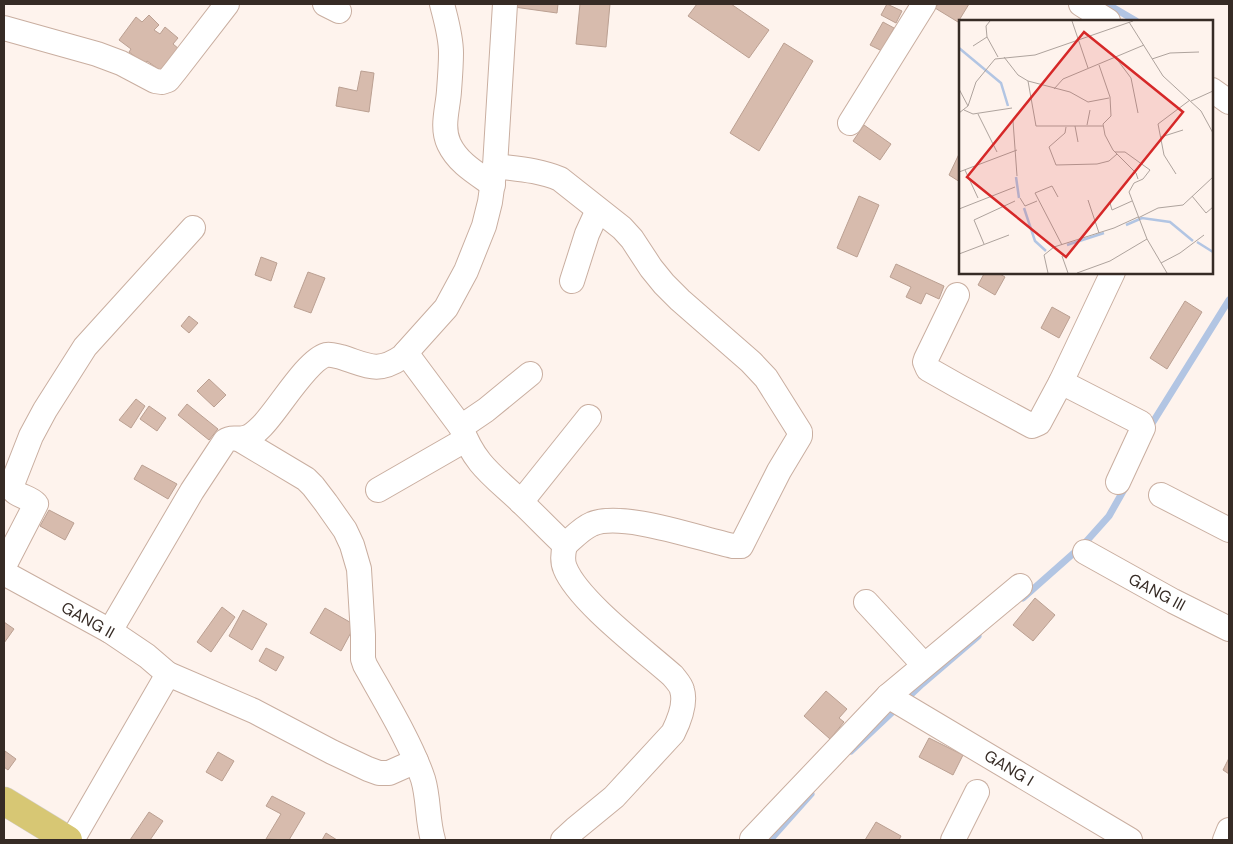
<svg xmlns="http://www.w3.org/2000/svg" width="1233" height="844" viewBox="0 0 1233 844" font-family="'DM Sans',sans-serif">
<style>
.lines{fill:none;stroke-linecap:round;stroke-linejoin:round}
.stream{stroke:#b2c5e3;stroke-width:7}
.building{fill:#d7bbad;stroke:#bba092}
.minor-casing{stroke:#c9aea0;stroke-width:26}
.major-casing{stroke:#d3d0cf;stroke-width:29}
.minor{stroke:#fff;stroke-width:24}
.major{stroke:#d7c774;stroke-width:28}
.labels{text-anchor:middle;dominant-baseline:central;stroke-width:4.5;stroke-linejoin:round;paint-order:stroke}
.street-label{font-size:16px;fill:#362b25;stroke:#fff}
.inset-river{fill:none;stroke:#b2c5e3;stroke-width:2.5}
.inset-road{fill:none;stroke:#aea39d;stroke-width:1}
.view{fill:#d62828;fill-opacity:0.15;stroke:#d62828;stroke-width:2.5}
.inset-edge{fill:none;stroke:#362b25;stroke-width:2.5}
</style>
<rect width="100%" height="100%" fill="#fef3ed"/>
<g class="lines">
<!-- stream -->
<g class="stream">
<path d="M1107,4L1136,21"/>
<path d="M1148,430L1229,300"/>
<path d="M1023,598L1084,544L1109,516L1126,486"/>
<path d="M851,751L922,684L978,636"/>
<path d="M770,840L811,794"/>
</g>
</g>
<!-- building -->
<g class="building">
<path d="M514,4H558L557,13L514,7Z"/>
<path d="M580,4H610L606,47L576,44Z"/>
<path d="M697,4H731L769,30L749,58L688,16Z"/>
<path d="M887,4L902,11L896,23L881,15Z"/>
<path d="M938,4H969L958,22L935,8Z"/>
<path d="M149,15L159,25L154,30L160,34L165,27L178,38L173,44L179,49L161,71L147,61L145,64L129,52L131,49L119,40L136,17L142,22Z"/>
<path d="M883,22L894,28L882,51L870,45Z"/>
<path d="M784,43L813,61L759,151L730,133Z"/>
<path d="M361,71L374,73L369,112L336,106L339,87L357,91Z"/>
<path d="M864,125L891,144L880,160L853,141Z"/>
<path d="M960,152V182L949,175Z"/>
<path d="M859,196L879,205L857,257L837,248Z"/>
<path d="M261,257L277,263L271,281L255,275Z"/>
<path d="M896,264L944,286L939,299L926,293L921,304L906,297L911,287L890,277Z"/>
<path d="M308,272L325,278L311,313L294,307Z"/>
<path d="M985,272H997L1005,277L995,295L978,285Z"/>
<path d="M1185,301L1202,312L1167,369L1150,358Z"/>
<path d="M1052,307L1070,317L1059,338L1041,328Z"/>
<path d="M189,316L198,323L189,333L181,326Z"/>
<path d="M209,379L226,395L214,407L197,391Z"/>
<path d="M136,399L145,406L131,428L119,420Z"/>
<path d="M187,404L218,429L209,440L178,415Z"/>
<path d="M149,406L166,418L157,431L140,419Z"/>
<path d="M142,465L177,484L168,499L134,479Z"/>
<path d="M49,510L74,523L65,540L40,526Z"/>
<path d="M1035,598L1055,615L1033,641L1013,625Z"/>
<path d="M222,607L235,617L211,652L197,642Z"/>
<path d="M325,608L355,625L341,651L310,633Z"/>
<path d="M243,610L267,624L252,650L229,636Z"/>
<path d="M4,622L14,629L4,643Z"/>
<path d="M266,648L284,657L276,671L259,661Z"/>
<path d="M826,691L847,709L839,718L844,722L830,739L804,716Z"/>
<path d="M929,738L963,755L953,775L919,757Z"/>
<path d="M5,751L16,759L8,770L4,767Z"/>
<path d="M218,752L234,761L222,781L206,772Z"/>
<path d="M1229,758V774L1223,770Z"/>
<path d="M272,796L305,813L289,840L266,839L281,814L266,806Z"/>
<path d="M149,812L163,821L150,840H130Z"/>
<path d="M876,822L901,836L899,840H865Z"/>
<path d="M326,833L337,840H322Z"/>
</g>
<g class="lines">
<defs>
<g id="minor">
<path d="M325,4L339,11"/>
<path d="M442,4C446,20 451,36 451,53C451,65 450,78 449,91C448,108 441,127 449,144C458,163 476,173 493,185"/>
<path d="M1081,4L1108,21"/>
<path d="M4,28L97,54L121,63L155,81L162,82L168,80L176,70L227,4"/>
<path d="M1212,90L1229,102"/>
<path d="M850,123L924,4"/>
<path d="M495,166C518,169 539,170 560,179L622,228L632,239L651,268L664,284L680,300L751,362L766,378L800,432V436L779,471L741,546H733C700,539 622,511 592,524C582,528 573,538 565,545"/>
<path d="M572,281L587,234L598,210"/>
<path d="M957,295L926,359L925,362L928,369L958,386L1032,426L1039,423L1061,382L1113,272"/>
<path d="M406,353L461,427C474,463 491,474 518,499C534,514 549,530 565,545"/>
<path d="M1061,382L1141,423L1143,428L1118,482"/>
<path d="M461,427L486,410L530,374"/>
<path d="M239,439L306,479L313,486L326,503L345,530L352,545L359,569L363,635V659L365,665C384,699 411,743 423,779C429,799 427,820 433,840"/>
<path d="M378,490L465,440"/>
<path d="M1161,495L1229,530"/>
<path d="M521,502L589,417"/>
<path d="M1085,552L1173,601L1229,629"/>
<path d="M4,566L35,506L36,504C29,496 16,497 11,487L31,436L45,410L85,347L193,228"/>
<path d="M4,573L110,631L147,656L168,674L254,711L332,752L368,769L379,773H389L416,761"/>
<path d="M866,602L924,665"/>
<path d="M110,631L192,491L225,441C232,436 236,440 244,438C251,437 257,431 262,426C278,410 307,360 326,355C331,354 336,356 341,357C367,365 377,374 402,357L446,308L466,271L484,226L490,202L495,166L505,4"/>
<path d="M888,696L1130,840"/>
<path d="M752,839L888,696L1020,586"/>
<path d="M72,840L168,674"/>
<path d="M563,840L575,829L614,797L673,733C679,721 686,703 682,690C681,685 676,680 673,676C645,651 578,601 565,568C562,561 563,553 565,545"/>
<path d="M953,840L977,792"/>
<path d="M1225,840L1229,830"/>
</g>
<path id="major" d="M4,801L68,840"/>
</defs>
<!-- minor casing -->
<use href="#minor" class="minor-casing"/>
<!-- major casing -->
<use href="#major" class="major-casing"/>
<!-- minor -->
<use href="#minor" class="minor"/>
<!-- major -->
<use href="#major" class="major"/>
</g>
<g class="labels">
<!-- street labels -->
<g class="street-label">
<text transform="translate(1157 592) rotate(28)">GANG III</text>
<text transform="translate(88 620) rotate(29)">GANG II</text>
<text transform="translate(1009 768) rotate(31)">GANG I</text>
</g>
</g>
<!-- overview -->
<g transform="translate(959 20)">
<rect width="254" height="254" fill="#fef3ed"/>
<path class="inset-river" d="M0,28L42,63L49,86M57,157L60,178M65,188L76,221L87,231M167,205L183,198L211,202L234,221M238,222L254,232M108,225L145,213"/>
<path class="inset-road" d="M31,1L27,6L28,17L39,37M113,1L129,48M170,2L204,56L242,91L254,113M14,26L28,17M45,37L59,55L69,61L111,72L129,82L150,78M157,38L172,58L179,93M193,39L211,33L240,32M140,45L151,77L152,96L144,104L146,115L154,130L177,153L179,159M69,61L77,106H144M0,69L9,86M95,69L104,59L185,25M232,81L254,71M5,90L14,94L53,88M0,93L9,86L17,62L36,39L76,35L174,1M19,94L38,132M54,101L58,156M128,105L131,90M116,106L119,122M107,107L106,113L90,127L97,145L138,144L150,141L158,134M202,117L224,110M156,132H166L191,150L184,159M6,150L19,178M0,152L58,130M217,154L205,135L199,104L231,80M184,159L175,163L170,172L188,219L208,253M233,176L247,193L254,187M99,177L93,166L76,173L103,225M61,178L66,186L78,181M129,180L140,213M151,183L153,190L173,181M0,189L56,167M179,198L199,188L224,185L254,157M25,224L15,200L56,181M0,234L50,215M103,236L109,253M202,243L221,233L245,215M89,253L85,235L95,227L155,208L179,197M118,253L151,241L188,219"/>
<path class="view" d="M125,12L224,92L107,237L8,157Z"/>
<rect width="254" height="254" class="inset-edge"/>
</g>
<!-- border -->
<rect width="1233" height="844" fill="none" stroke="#362b25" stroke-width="10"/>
</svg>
